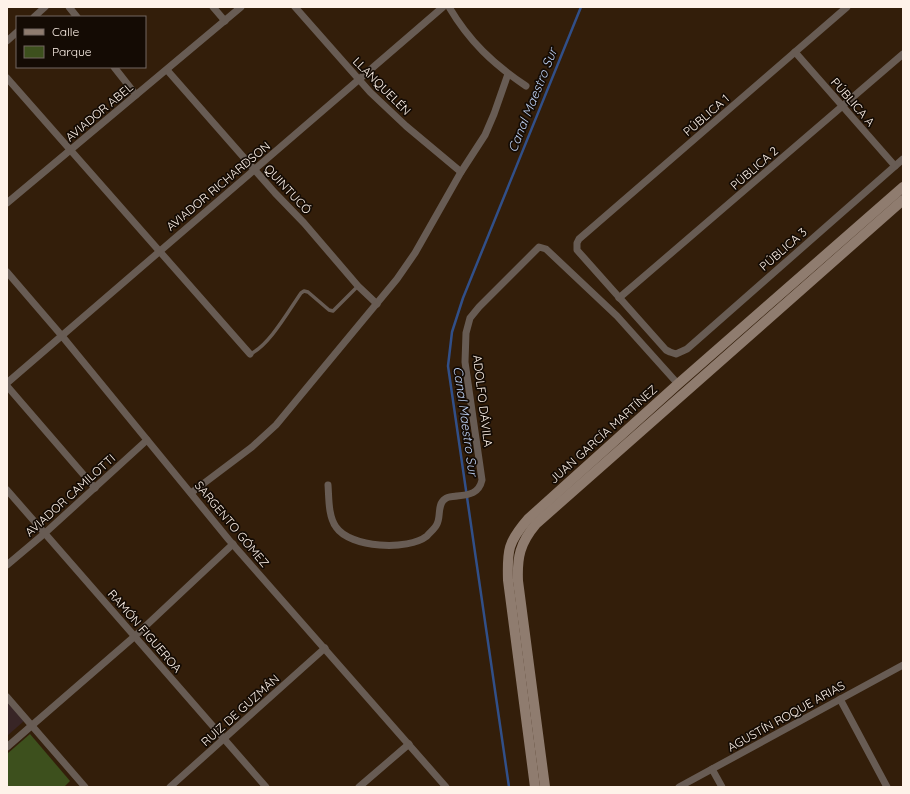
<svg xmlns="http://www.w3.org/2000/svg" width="910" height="794" viewBox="0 0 910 794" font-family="Quicksand,sans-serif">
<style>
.education{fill:#382526}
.green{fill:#3d501d}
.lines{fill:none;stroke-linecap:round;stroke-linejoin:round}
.stream{stroke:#314f88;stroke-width:2.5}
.lane{stroke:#685c54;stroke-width:3.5}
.street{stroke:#685c54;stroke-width:7}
.secondary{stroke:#8f7c6f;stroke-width:10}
.labels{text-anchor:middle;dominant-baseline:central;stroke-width:3.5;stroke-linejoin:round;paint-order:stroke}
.street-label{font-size:12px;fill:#fef2e9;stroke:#140b04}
.water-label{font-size:13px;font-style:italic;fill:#bccff2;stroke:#140b04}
</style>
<rect width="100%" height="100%" fill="#331e0a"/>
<!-- education -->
<path class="education" d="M7,702L24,721L7,736Z"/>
<!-- green -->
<path class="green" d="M30,734L70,781L64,787H7V754Z"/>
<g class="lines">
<!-- stream -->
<path class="stream" d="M509,787L448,366L452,332L463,298L581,7"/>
<!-- lane -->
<path class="lane" d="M250,354C269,346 289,310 301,293L304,291L308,292L329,310L333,311L358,286"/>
<!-- street -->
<g class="street">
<path d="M69,7L77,17"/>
<path d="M213,7L225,21"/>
<path d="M295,7L370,92L406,126L461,172"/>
<path d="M449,7C469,41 493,64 526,86"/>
<path d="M847,7L579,239L577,243V250L666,350L670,352L676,354L687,349L903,159"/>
<path d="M34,17L45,7"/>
<path d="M7,41L17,32"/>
<path d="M795,52L895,166"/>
<path d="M114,67L136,95"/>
<path d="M167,70L275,193L304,223L358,286L377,304"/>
<path d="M7,78L250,354"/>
<path d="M7,203L241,7"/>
<path d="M7,272L62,336L229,540L446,787"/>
<path d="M619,298L903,54"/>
<path d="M7,383L443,7"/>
<path d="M7,386L95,488"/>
<path d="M328,485C329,497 328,516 336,527C350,548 408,551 427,536C430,532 435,529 437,524C441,517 437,504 445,499C448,496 453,497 457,496C470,495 479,493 482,480L465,362L466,333L470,318L479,307L539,247L546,249L617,316L678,384"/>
<path d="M7,490L266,787"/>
<path d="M191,493L252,447L276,425L397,279L415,253L461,172L485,135L494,114L508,74"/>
<path d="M7,565L45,533L147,440"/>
<path d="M7,697L85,787"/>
<path d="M840,699L887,787"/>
<path d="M7,747L135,636L233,544"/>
<path d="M712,769L722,787"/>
<path d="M170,787L325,648"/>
<path d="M359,787L409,744"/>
<path d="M679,787L903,665"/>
</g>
<!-- secondary -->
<g class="secondary">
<path d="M535,787L508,580C507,550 508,542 528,519L678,384L903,187"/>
<path d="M545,787L518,581C517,557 520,543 536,524L903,200"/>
</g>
</g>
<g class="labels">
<!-- street labels -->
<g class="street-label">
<text transform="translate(382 86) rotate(45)">LLANQUELÉN</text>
<text transform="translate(853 102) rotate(49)">PÚBLICA A</text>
<text transform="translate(99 112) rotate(-40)">AVIADOR ABEL</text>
<text transform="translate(706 115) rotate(-41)">PÚBLICA 1</text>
<text transform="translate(754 168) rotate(-41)">PÚBLICA 2</text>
<text transform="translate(218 186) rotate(-40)">AVIADOR RICHARDSON</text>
<text transform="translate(288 189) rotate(47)">QUINTUCÓ</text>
<text transform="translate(783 249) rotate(-41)">PÚBLICA 3</text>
<text transform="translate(483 401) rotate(83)">ADOLFO DÁVILA</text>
<text transform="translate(603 434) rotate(-42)">JUAN GARCÍA MARTÍNEZ</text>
<text transform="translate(70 495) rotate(-42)">AVIADOR CAMILOTTI</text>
<text transform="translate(232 524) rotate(50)">SARGENTO GÓMEZ</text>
<text transform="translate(145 631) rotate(49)">RAMÓN FIGUEROA</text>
<text transform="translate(240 710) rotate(-42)">RUIZ DE GUZMÁN</text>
<text transform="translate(786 716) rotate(-29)">AGUSTÍN ROQUE ARIAS</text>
</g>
<!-- water labels -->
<g class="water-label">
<text transform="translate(532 100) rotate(-68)">Canal Maestro Sur</text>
<text transform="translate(466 421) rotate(82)">Canal Maestro Sur</text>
</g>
</g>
<!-- border -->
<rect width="910" height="794" fill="none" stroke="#fef2e9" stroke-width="16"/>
<!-- legend -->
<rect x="16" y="16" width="130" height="52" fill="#140b04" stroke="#726760"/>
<rect x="24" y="29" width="20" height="6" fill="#8f7c6f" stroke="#726760"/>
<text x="52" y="36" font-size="12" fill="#fef2e9">Calle</text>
<rect x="24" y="46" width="20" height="12" fill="#3d501d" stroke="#726760"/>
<text x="52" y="56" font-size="12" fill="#fef2e9">Parque</text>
</svg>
